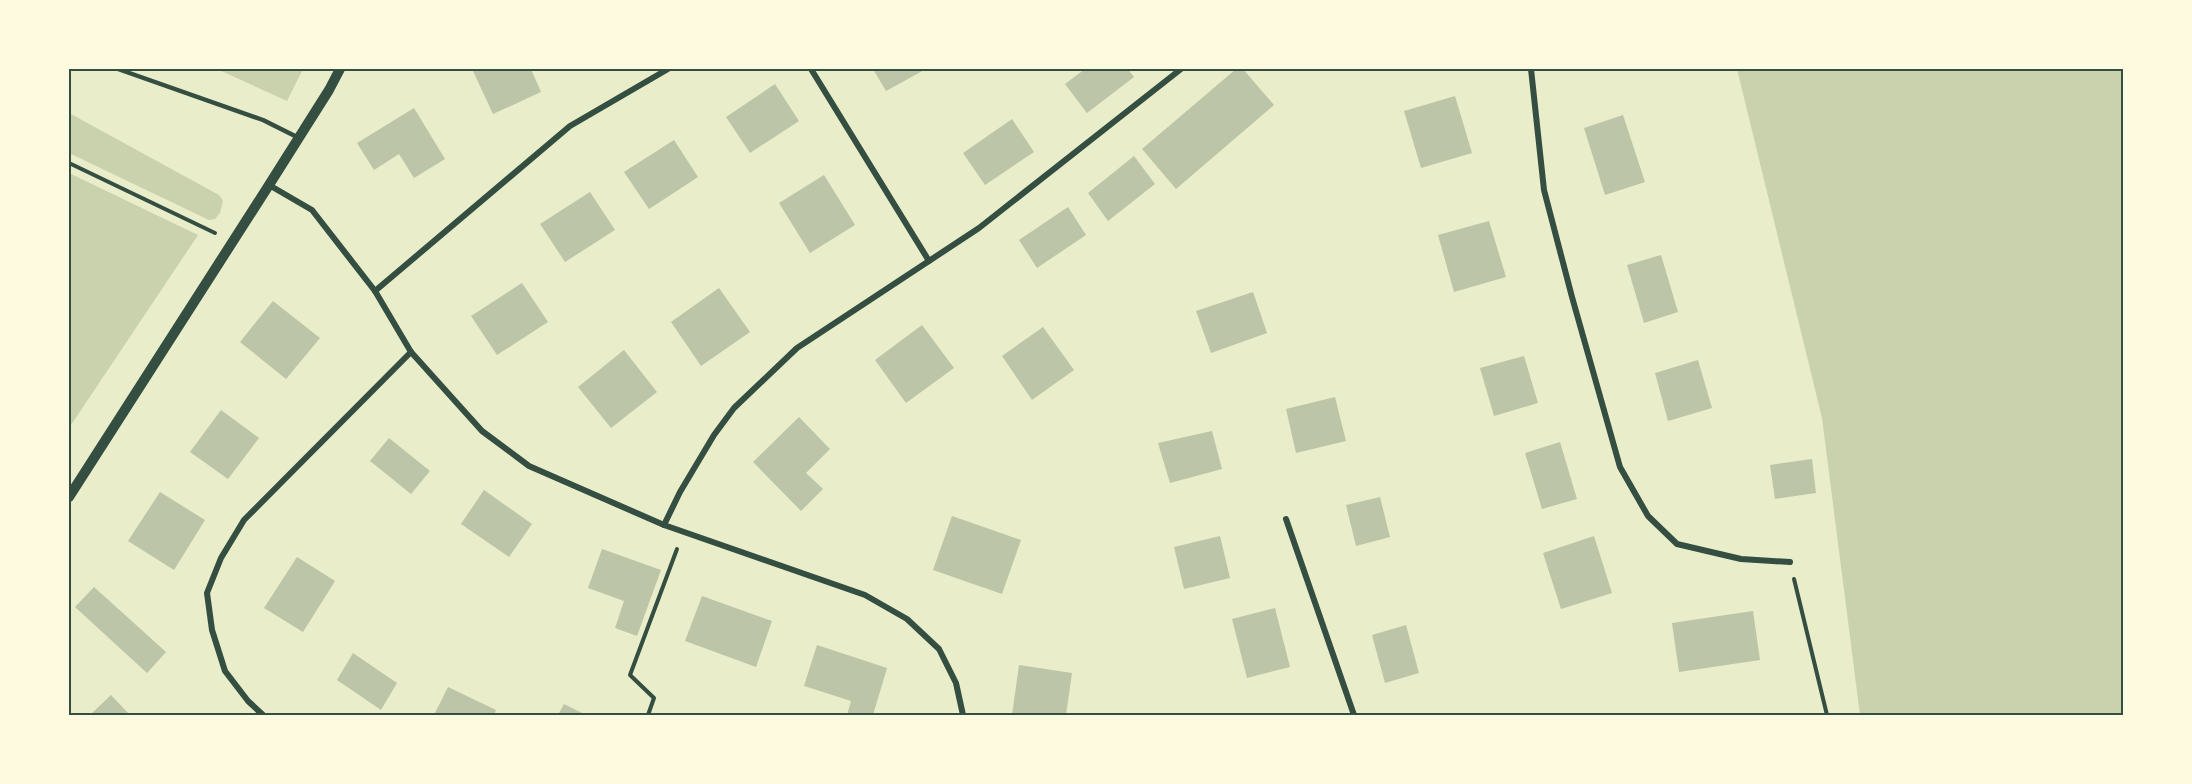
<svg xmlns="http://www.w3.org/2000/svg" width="2192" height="784" viewBox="0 0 2192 784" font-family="Lato,sans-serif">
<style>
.green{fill:#cad2ad}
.building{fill:#bcc5a7}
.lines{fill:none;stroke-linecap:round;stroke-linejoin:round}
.path{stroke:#344e41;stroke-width:4}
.service{stroke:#344e41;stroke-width:4.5}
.minor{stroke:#344e41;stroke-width:6}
.tertiary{stroke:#344e41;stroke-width:10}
.neatline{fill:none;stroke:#344e41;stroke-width:2}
</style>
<rect width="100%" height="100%" fill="#e9edc9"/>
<!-- green -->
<g class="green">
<path d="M217,69H303L287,101Z"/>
<path d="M1737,69H2123V715H1860L1822,418Z"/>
<path d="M69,113L219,195L223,201L220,213L215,219L209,220L69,153Z"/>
<path d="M69,173L198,235L69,428Z"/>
</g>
<!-- building -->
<g class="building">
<path d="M472,69H531L541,92L493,114Z"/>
<path d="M873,69H926L886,91Z"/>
<path d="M1085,69H1128L1134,77L1087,113L1065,84Z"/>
<path d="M1236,69H1243L1274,105L1176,189L1142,149Z"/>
<path d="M775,84L799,121L750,153L726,117Z"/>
<path d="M1455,96L1472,153L1421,168L1404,111Z"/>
<path d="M414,108L445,159L414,178L399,154L374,170L357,143Z"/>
<path d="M1623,115L1645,182L1605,195L1584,128Z"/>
<path d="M1012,119L1034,152L985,185L963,153Z"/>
<path d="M674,140L698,177L649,209L624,172Z"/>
<path d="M1134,156L1155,184L1108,221L1088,193Z"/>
<path d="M824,175L855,225L810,253L779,203Z"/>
<path d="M590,192L615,230L565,262L540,224Z"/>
<path d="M1068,207L1086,235L1037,268L1019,240Z"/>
<path d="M1489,221L1506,277L1454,292L1438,235Z"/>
<path d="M1661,255L1678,312L1644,323L1627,265Z"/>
<path d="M522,283L548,322L497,355L471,316Z"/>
<path d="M719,288L750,332L701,366L671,322Z"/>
<path d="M1253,292L1267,333L1211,353L1196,311Z"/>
<path d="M273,301L320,338L286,379L240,342Z"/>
<path d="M922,325L954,368L906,403L875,360Z"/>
<path d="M1043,327L1074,370L1032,400L1002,356Z"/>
<path d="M624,350L657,392L611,428L578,387Z"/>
<path d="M1524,356L1538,403L1494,416L1480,368Z"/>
<path d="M1698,360L1712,408L1668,421L1655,373Z"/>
<path d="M1335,397L1346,441L1296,453L1286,409Z"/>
<path d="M221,410L259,438L228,479L190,452Z"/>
<path d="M799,417L830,449L806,473L823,489L801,511L753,462Z"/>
<path d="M1212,431L1222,469L1170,483L1158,443Z"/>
<path d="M389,438L430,471L411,494L370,461Z"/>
<path d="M1560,442L1577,499L1542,509L1525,453Z"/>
<path d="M1812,459L1816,493L1775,499L1770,465Z"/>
<path d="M484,490L532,524L509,557L461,524Z"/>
<path d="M160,492L205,520L174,570L128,541Z"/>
<path d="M1380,497L1390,537L1356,546L1346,505Z"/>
<path d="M952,516L1021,540L1002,594L933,570Z"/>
<path d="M1220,536L1230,578L1184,589L1174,547Z"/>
<path d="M1594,536L1612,593L1561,609L1543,553Z"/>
<path d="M602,549L661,570L637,636L615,628L624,601L588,588Z"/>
<path d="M297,557L335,581L303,632L264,608Z"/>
<path d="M94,587L166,652L147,673L75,607Z"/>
<path d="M702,596L772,621L756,667L685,641Z"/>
<path d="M1275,608L1290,667L1247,678L1232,619Z"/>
<path d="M1753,611L1760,660L1679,672L1672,623Z"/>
<path d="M1406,625L1419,673L1385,683L1372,635Z"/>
<path d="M817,645L887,668L873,715H847L851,701L804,686Z"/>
<path d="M353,653L397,683L381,710L337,680Z"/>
<path d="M1019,665L1072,673L1066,715H1012Z"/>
<path d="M448,687L496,710L494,715H434Z"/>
<path d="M111,695L129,714L90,715Z"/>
<path d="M564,704L586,715H558Z"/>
</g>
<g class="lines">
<!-- path -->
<g class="path">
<path d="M69,163L215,233"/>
<path d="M1794,579L1827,715"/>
<path d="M648,715L654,698L630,675L677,549"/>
</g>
<!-- service -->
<path class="service" d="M118,69L263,120L299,138"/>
<!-- minor -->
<g class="minor">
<path d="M811,69L929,261"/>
<path d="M1531,69L1544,190L1572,297L1620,467L1648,516L1677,544L1741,559L1790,562"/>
<path d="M269,185L312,210L375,291L411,352L482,431L529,466L664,525L865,595L907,619L939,649L956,683L963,715"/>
<path d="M375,291L570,126L668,69"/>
<path d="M1286,519L1354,715"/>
<path d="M664,525L680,492L714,435L734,408L797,348L979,228L1181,69"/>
<path d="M263,715L248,701L225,671L212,630L207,593L221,558L244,520L411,352"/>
</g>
<!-- tertiary -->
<path class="tertiary" d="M69,497L269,185L329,90L340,69"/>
</g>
<!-- border -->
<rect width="2192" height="784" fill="none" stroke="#fefae0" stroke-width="141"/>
<rect x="70" y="70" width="2052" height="644" class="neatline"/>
</svg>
